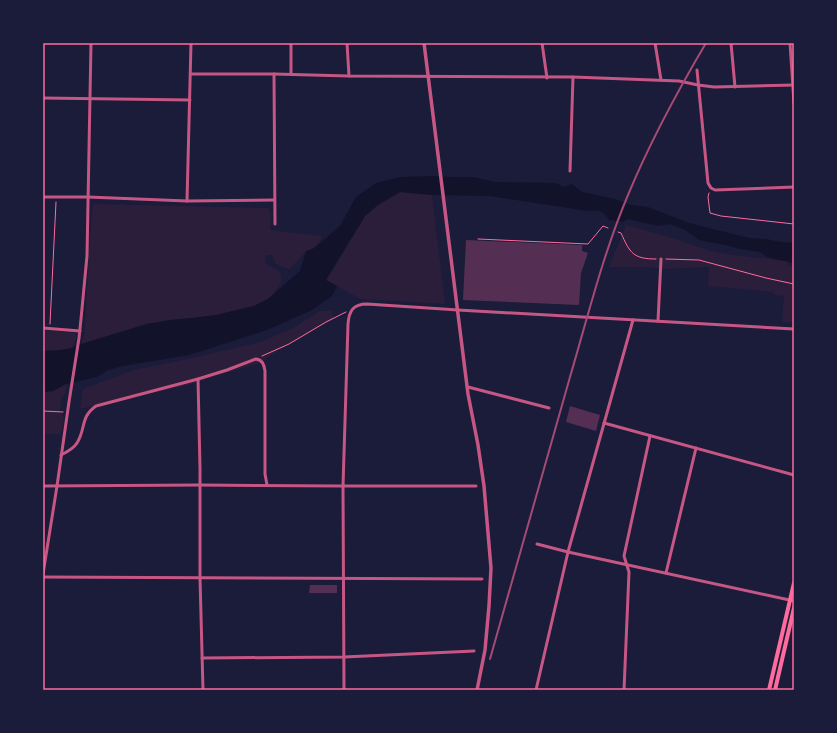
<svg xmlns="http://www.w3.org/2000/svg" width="837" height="733" viewBox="0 0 837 733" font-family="Poppins,sans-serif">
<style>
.green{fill:#2a1e3b}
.water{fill:#12122b}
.building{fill:#542f53}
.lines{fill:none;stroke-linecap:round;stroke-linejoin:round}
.path{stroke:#ff6b9d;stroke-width:1}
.minor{stroke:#c65784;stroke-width:3}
.tertiary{stroke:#c65784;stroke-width:3.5}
.secondary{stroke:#ff6b9d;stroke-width:4}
.rail{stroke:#a44b75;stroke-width:2}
.neatline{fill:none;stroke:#ff6b9d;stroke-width:1.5}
</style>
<rect width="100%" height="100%" fill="#1b1b3a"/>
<!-- green -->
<g class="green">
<path d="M400,192L432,195L445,304L360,299L326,280L365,216L378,205Z"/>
<path d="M94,204L269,208L271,217L270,230L322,236C318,251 313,245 305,253C299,258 295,264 290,269L284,268L275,263L273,256L271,255H267L265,259L266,264L279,271L281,275V282L275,292L268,299L254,306L216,315L192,318L170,320L147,324L81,344L84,337L92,207Z"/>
<path d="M626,225L666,236L711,251L734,255L787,261L788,265L794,267V323L782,322L784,296L774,295V292L708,286L709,267L664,269L646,267H609Z"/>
<path d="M320,311H332L334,319L278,351L257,364L212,377L189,385L80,409L83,389L137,369L174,362L261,342L293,328Z"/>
<path d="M43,330L76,333V339L72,348L61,350L43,351Z"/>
<path d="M65,378C66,385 69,392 62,397L60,411L64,417L61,434H43V392H48Z"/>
</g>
<!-- water -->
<path class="water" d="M434,176L453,177H473L495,182L556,183L563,187L572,184L582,192L615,199L631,205L648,207L689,223L749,238L766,239L780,242L794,243V263L775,259L767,257L760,252L740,249L725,245L699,240L685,230L670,224L658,226L628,219L622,222L609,220C603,211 599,209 588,211L490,196L432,195L400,192L378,205L365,216L326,280L337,286L332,296L312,310L267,330L189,355L123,366L108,370L97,377L66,384L53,391L43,392V351L61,350L72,348L81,344L147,324L170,320L192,318L216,315L254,306L268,299L300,271L306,251L313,249L340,226L356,197L376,183L400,177Z"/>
<!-- building -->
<g class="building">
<path d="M466,240L582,245V251L588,253L581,273L579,305L463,300Z"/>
<path d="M570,406L600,415L596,431L566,422Z"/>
<path d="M310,585H337V593H309Z"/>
</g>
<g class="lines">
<!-- path -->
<g class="path">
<path d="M709,193L708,197L710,213L721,216L794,224"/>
<path d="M618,232L621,233C630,253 633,259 656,259"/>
<path d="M478,239L588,244L603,226L608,228"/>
<path d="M666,259L699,260L766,278L794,284"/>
<path d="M50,324L56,202"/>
<path d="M262,356L289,344L326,322L346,312"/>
<path d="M43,411L63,412"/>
</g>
<!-- minor -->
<g class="minor">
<path d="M347,43L349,76"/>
<path d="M542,43L547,78"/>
<path d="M655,43L661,80"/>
<path d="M731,43L735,87"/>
<path d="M790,43L794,103"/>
<path d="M697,70L708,183L711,188L715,190L794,187"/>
<path d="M191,74H274L349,76L573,77L679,81L698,85L714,87L794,85"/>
<path d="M274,74L275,224"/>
<path d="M291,74V43"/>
<path d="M43,98L190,100"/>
<path d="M570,171L573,77"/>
<path d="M43,197H88L187,201L274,200"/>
<path d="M187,201L191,43"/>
<path d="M658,321L661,259"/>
<path d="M43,328L80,331"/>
<path d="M198,379L200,468V578L203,690"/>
<path d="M468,387L549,408"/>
<path d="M604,423L794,475"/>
<path d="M61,455C67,452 74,448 77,443C86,429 80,417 96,406L198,379L227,370L256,359C263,360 264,365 265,371V474L267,485"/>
<path d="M43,486L199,485L343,486H476"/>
<path d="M537,544L568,552L794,601"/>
<path d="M666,573L696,448"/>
<path d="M43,574L57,486L69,402L79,338L81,319L87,256L91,43"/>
<path d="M43,577L482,579"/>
<path d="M202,658L344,657L474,651"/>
<path d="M344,690L343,486L348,324C349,311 353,304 367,304L458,310L794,329"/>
<path d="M536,690L568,552L633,320"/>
<path d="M624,690L629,572L624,556L650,436"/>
</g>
<!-- tertiary -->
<path class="tertiary" d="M424,43L468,394L478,445L484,486L491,568L489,606L485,650L477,690"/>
<!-- secondary -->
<g class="secondary">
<path d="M769,690L794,583"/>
<path d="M775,690L794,608"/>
</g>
<!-- rail -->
<path class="rail" d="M490,659C517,565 543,471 570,377C588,316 603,254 628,195C650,142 677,92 706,43"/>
</g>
<!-- border -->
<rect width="837" height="733" fill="none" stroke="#1b1b3a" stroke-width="88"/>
<rect x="44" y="44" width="749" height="645" class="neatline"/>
</svg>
